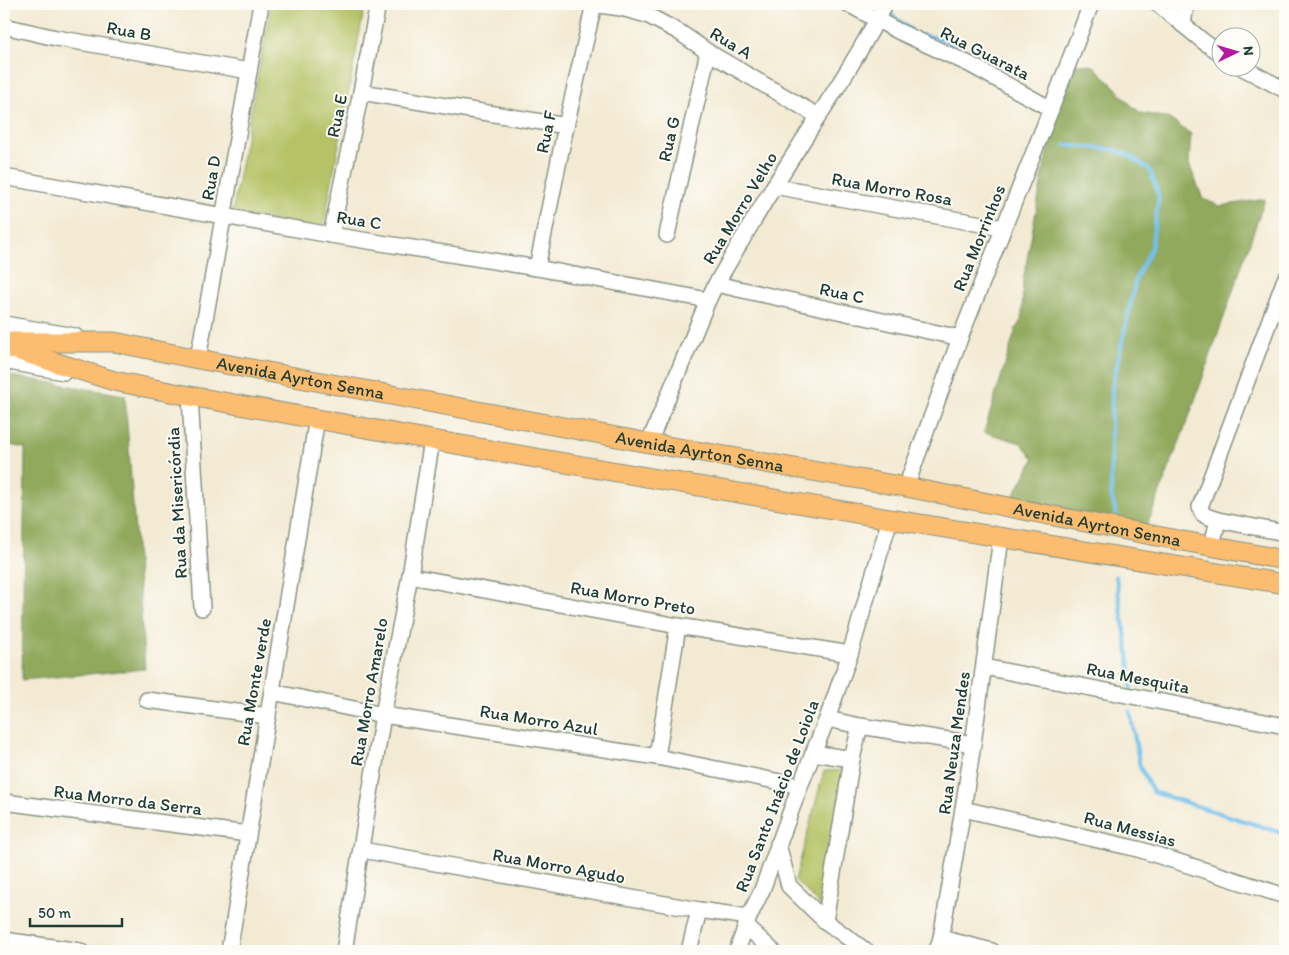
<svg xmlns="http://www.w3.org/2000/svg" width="1289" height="955" viewBox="0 0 1289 955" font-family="Itim,sans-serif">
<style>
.green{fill:#b5c366;stroke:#6a804d}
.forest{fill:#90a95b;stroke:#587348}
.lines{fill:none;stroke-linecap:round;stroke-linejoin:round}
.stream{stroke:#71c1ec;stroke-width:4}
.minor-casing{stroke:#899484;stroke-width:18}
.major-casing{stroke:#899484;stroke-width:21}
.minor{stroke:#fff;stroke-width:15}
.major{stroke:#fcbd6f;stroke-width:19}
.labels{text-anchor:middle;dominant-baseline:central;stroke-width:4;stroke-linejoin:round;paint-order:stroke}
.street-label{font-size:18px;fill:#1f3d34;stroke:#fdfcf7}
</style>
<rect width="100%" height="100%" fill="#fdfcf7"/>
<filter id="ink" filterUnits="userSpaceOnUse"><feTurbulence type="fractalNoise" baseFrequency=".02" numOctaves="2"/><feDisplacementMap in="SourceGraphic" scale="10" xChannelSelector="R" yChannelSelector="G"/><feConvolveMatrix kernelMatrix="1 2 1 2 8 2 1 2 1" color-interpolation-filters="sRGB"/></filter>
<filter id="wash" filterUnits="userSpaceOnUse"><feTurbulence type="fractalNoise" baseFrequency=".0096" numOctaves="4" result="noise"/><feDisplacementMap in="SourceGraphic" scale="20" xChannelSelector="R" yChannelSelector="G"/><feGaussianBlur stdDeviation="1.12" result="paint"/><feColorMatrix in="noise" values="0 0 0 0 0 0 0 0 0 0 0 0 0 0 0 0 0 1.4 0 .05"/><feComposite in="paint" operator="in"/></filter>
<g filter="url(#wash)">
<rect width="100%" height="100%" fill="#f3ead3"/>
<!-- green -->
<g class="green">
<path d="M271,4H365L323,229L232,213Z"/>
<path d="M844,770L825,910L795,880L824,771Z"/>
</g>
<!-- forest -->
<g class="forest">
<path d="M1074,63L1094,66L1114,86L1130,104L1141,113L1168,118L1191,134L1189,164L1203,199L1220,206L1265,199L1189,417L1147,526L1012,498L1034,459L1021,443L984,432L1016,329L1022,318L1023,281L1052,125Z"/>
<path d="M4,375L125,395L145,669L22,680L25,448L4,444Z"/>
</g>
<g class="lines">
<!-- stream -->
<g class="stream">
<path d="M891,14L911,30"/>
<path d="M922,35L943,39L976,59"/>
<path d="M1065,145L1116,150L1130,156L1150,170L1159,197L1151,249L1136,278L1112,388L1111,429V494L1117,517"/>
<path d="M1116,576C1120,614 1131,652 1131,691"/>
<path d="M1130,711L1140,767L1153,792L1285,834"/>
</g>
</g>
</g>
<g filter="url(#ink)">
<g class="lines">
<defs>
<g id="minor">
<path d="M592,4L621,8L647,15L679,32L708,52L818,116"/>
<path d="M848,4L898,31L971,65L1051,109"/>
<path d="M1158,4L1204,42L1222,54"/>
<path d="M1183,25L1186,4"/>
<path d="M4,26L56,38L249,71"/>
<path d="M1243,68L1285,90"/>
<path d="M361,92L566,126"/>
<path d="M4,177L331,235L537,268L708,300"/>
<path d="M774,186L1003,228"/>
<path d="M331,235L361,92L378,4"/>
<path d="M667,235L708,52"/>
<path d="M537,268L566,126L594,4"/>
<path d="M1285,279L1200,507L1202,513L1206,516L1218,520L1285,533"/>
<path d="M716,284L960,338"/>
<path d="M4,324L75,336"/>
<path d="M198,359L261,4"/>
<path d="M4,361L64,372"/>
<path d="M190,396L202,608"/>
<path d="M649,443L708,300L716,284C742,240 767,196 795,153C826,104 859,56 885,4"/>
<path d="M906,487L960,338L1051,109L1091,4"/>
<path d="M1212,545L1218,520"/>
<path d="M410,576L678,626L850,654"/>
<path d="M984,667L1285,726"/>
<path d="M272,692L383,715L657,757L800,786"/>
<path d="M147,700L268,716"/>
<path d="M827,719L860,726L973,744"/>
<path d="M813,753L852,759"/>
<path d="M657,757L678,626"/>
<path d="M4,802L248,834"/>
<path d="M963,809L1138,849L1285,896"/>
<path d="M778,844L789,886L825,921L866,951"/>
<path d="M362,850L699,910L749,917"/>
<path d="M825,921L852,759L860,726"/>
<path d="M746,926L773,951"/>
<path d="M941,938L992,951"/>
<path d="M4,940L80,951"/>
<path d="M229,951L317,418"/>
<path d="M344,951L383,715L410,576L432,440"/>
<path d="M689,951L699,910"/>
<path d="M737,951L749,917L762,890L800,786L827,719L850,654L890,519"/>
<path d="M937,951L941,938L963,809L973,744L1001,538"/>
</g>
<g id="major">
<path id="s1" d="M12,342H114L198,359L649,443L906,487L1167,538L1285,560"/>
<path d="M4,346L114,381L190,396L432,440L890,519L1285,584"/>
</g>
</defs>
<!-- minor casing -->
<use href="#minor" class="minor-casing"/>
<!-- major casing -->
<use href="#major" class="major-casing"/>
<!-- minor -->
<use href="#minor" class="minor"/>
<!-- major -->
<use href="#major" class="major"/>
</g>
</g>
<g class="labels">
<!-- street labels -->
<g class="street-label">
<text transform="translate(129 31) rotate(10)">Rua B</text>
<text transform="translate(731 43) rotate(31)">Rua A</text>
<text transform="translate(985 53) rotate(27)">Rua Guarata</text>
<text transform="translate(337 116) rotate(-78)">Rua E</text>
<text transform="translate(546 132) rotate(-78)">Rua F</text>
<text transform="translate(669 139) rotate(-77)">Rua G</text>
<text transform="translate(211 178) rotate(-80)">Rua D</text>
<text transform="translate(892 189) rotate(10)">Rua Morro Rosa</text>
<text transform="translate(740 208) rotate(-59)">Rua Morro Velho</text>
<text transform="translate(359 220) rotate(9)">Rua C</text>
<text transform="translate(979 238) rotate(-68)">Rua Morrinhos</text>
<text transform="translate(842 293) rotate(12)">Rua C</text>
<text stroke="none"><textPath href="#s1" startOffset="292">Avenida Ayrton Senna</textPath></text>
<text stroke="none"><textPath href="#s1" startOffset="698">Avenida Ayrton Senna</textPath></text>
<text transform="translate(177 503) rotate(-93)">Rua da Misericórdia</text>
<text stroke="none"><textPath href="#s1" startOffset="1102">Avenida Ayrton Senna</textPath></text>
<text transform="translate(633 598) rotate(10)">Rua Morro Preto</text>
<text transform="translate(1138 678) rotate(11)">Rua Mesquita</text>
<text transform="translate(254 682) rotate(-80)">Rua Monte verde</text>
<text transform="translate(369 692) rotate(-80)">Rua Morro Amarelo</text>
<text transform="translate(539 720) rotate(9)">Rua Morro Azul</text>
<text transform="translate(954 743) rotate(-82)">Rua Neuza Mendes</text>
<text transform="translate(777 796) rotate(-69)">Rua Santo Inácio de Loiola</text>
<text transform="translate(128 800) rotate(7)">Rua Morro da Serra</text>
<text transform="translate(1130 829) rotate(15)">Rua Messias</text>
<text transform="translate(559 866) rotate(10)">Rua Morro Agudo</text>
</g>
</g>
<!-- margin -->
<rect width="1289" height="955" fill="none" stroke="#fdfcf7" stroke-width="20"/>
<!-- north arrow -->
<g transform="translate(1236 52) rotate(85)"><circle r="24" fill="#fdfcf7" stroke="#a4b0a9"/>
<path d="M0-4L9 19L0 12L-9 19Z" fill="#b5179e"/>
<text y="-8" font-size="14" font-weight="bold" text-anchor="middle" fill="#1f3d34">N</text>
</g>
<!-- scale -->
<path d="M30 918v8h92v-8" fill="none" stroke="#1f3d34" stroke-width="2.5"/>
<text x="38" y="918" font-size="15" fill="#1f3d34" stroke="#fdfcf7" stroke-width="4" paint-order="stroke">50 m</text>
</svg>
